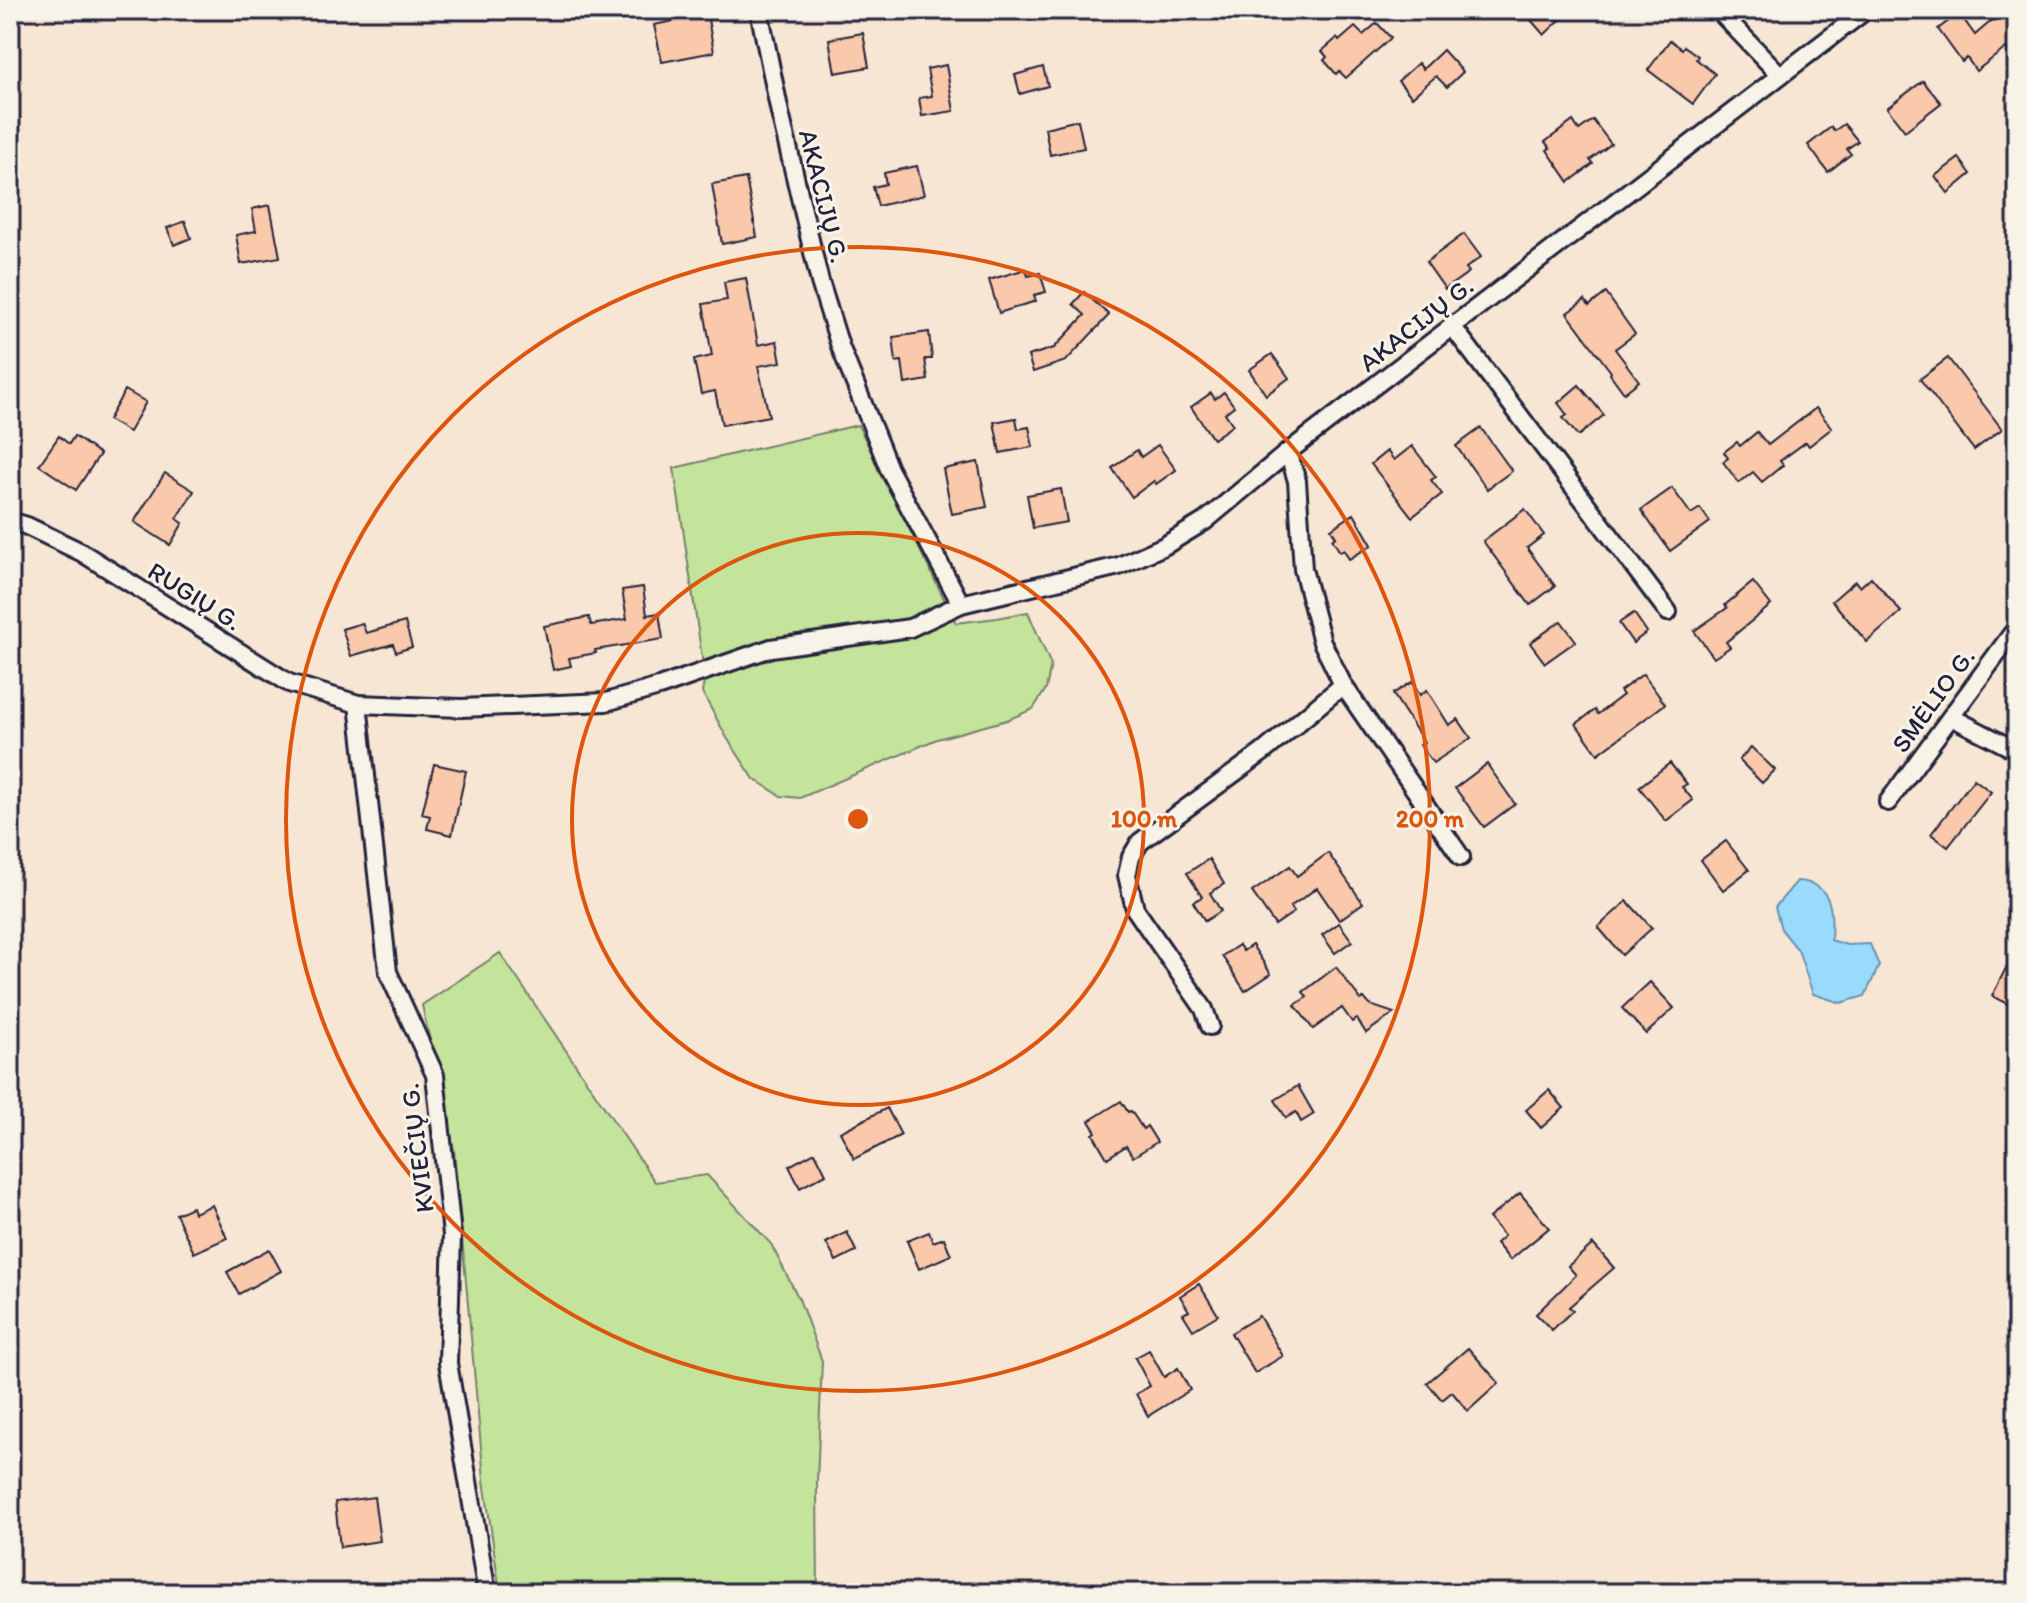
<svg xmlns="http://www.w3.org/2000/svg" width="2027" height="1603" viewBox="0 0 2027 1603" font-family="Itim,sans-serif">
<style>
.green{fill:#c4e39b;stroke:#73826b;stroke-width:2}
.water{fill:#99dbfb;stroke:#6991ae;stroke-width:2}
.building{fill:#fac8aa;stroke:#22223b;stroke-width:2}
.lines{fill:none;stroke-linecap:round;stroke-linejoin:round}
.minor-casing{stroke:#22223b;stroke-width:22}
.minor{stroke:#f7f3e8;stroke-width:16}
.ring{fill:none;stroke:#de560e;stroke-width:4}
.labels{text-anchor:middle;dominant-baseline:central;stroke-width:6;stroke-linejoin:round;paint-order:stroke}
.street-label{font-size:26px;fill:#22223b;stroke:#f7f3e8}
.centre{fill:#de560e;stroke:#f7f3e8;stroke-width:4}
.ring-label{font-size:24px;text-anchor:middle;font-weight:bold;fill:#de560e;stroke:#f7f3e8;stroke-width:6;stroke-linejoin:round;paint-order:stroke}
</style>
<rect width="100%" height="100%" fill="#f8e6d5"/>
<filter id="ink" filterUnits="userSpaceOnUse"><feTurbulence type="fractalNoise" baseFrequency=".0125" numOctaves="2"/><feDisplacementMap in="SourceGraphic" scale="16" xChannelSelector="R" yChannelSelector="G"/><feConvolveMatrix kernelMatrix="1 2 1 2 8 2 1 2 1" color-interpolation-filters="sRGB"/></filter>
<g filter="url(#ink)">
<!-- green -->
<g class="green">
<path d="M858,425L956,623L997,618L1028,612L1051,665L1046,689L1033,709L1007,720L937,739L800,798L781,796L754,779L727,738L702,692L705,678L674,468Z"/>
<path d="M500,953L655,1182L707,1175L771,1244L799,1299L822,1361L817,1483L818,1593H500L484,1480L454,1150L422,1005Z"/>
</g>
<!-- water -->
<path class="water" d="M1797,881C1833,883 1833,911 1831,940L1847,945L1870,944L1879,966L1865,996L1841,1003L1813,994L1798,950L1781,929L1775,907Z"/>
<!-- building -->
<g class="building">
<path d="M1542,10H1551L1560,20L1544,35L1531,20Z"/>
<path d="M2004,10H2007L2017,22V60L2006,48L1976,71L1967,58L1962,62L1938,29L1959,13L1975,35Z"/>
<path d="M707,14L714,52L662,62L654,25Z"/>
<path d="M1377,23L1391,38L1346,78L1339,71L1336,74L1324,60L1327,57L1322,51L1337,38L1339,41L1355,27L1363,35Z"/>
<path d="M863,33L869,67L835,73L829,39Z"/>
<path d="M1670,40L1682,49L1684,46L1698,56L1696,59L1715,74L1693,104L1648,70Z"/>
<path d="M1443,50L1463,72L1447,87L1436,76L1412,97L1398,81L1418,63L1423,69Z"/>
<path d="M946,65L954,111L922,116L919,98L932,96L927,69Z"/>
<path d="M1043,67L1048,86L1020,94L1015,75Z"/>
<path d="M1923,81L1941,103L1905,131L1887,108Z"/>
<path d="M1078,120L1084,148L1050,155L1045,128Z"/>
<path d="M1593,120L1611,144L1590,160L1593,164L1569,182L1547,150L1550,148L1545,142L1573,121L1579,130Z"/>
<path d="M1844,124L1858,141L1847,149L1851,154L1828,172L1808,145L1831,127L1834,131Z"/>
<path d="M1959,158L1971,174L1948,193L1935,176Z"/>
<path d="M917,166L924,195L878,206L873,187L886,184L884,173Z"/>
<path d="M746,178L757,237L722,244L712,184Z"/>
<path d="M270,205L280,257L241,264L236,235L256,231L252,209Z"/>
<path d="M185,221L191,238L174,245L167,228Z"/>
<path d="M1464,234L1481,257L1466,268L1469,272L1445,289L1426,262Z"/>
<path d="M1026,269L1028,276L1040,273L1046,292L1034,295L1036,301L999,313L989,280Z"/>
<path d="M746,278L758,345L777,341L781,362L758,366L769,416L722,425L715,391L701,394L694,360L712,356L703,304L727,300L724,282Z"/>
<path d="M1084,292L1109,315L1066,361L1033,372L1028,356L1054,348L1085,315L1073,304Z"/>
<path d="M1606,293L1635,334L1615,349L1639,381L1624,393L1610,374L1611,372L1567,313L1585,300L1589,306Z"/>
<path d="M929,332L932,359H925L928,380L905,384L902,361L896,362L893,337Z"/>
<path d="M1272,354L1289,378L1266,395L1249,370Z"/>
<path d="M1948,358L2002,429L1974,450L1920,379Z"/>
<path d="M1579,385L1604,415L1578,436L1563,418L1567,415L1558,403Z"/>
<path d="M125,390L146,402L129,432L108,420Z"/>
<path d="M1224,392L1234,406L1225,413L1233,425L1213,439L1191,407L1211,393L1215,399Z"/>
<path d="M1816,408L1832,428L1809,446L1806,442L1780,461L1783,465L1762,482L1753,472L1739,483L1723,462L1728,458L1724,452L1737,442L1740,446L1757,432L1768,445Z"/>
<path d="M1016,418L1018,429L1029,427L1033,447L1000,453L994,422Z"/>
<path d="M1481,428L1512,471L1487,489L1456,446Z"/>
<path d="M59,436L69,444L74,436L100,454L76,490L39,465Z"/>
<path d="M1158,445L1176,470L1156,484L1154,481L1132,497L1112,468L1137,450L1141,457Z"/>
<path d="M1412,446L1436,477L1431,480L1442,494L1412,517L1371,464L1387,451L1394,460Z"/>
<path d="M978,462L987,507L952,514L943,469Z"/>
<path d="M165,473L194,491L177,519L183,523L170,545L134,522Z"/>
<path d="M1672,488L1691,514L1700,508L1710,522L1670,551L1641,510Z"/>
<path d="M1061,489L1067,522L1033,528L1027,495Z"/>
<path d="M1525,509L1544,535L1527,548L1555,586L1530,605L1483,541Z"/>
<path d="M1354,514L1372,545L1349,559L1344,550L1340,552L1332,539L1336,537L1331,529Z"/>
<path d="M1871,577L1901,612L1867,642L1832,601L1855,581L1860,587Z"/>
<path d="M1753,582L1771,605L1726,642L1730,647L1714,658L1694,631L1727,608L1725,605Z"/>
<path d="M643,587L647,615L659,613L663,639L595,650L596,653L569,658L571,666L553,670L544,626L589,617L591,625L627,619L622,590Z"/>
<path d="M1634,613L1647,632L1633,643L1619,623Z"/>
<path d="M1561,621L1576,641L1545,663L1530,643Z"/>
<path d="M405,622L412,647L396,652L393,644L351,656L342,629L362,623L366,633Z"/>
<path d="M1643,674L1665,704L1598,754L1576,724L1595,710L1598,714L1623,695L1620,691Z"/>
<path d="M1412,682L1420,695L1427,690L1449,725L1458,719L1471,738L1433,763L1420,745L1424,742L1393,694Z"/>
<path d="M1751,747L1775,770L1762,783L1739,760Z"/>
<path d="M1670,763L1687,784L1682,787L1693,800L1666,821L1639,787Z"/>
<path d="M434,764L466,771L452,835L427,829L430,816L422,814Z"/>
<path d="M1487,764L1515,804L1484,827L1455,788Z"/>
<path d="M1974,779L1991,792L1948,847L1931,834Z"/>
<path d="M1726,841L1749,870L1723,890L1701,860Z"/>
<path d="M1328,853L1363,903L1339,920L1317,888L1290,907L1294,912L1275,925L1252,892L1290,866L1297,876Z"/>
<path d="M1209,859L1224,884L1210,893L1221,911L1205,921L1193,902L1202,897L1187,873Z"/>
<path d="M1627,901L1652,928L1622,955L1598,927Z"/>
<path d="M1339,923L1352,941L1335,953L1322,935Z"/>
<path d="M1239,945L1243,951L1252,945L1271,974L1245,991L1222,956Z"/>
<path d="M2017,946V1009L1992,996Z"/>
<path d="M1336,967L1361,1000L1364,998L1370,1005L1394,1013L1366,1033L1357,1019L1352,1022L1342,1008L1313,1029L1295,1005L1307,997L1303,992Z"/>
<path d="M1650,982L1674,1008L1646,1034L1622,1008Z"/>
<path d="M1298,1086L1314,1114L1301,1122L1296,1112L1286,1118L1275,1100Z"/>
<path d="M1549,1090L1564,1108L1541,1128L1526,1110Z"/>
<path d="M1121,1101L1128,1112L1131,1111L1143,1129L1147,1126L1157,1142L1133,1157L1126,1146L1107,1158L1093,1134L1096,1132L1089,1121Z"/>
<path d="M887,1108L901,1135L854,1159L840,1132Z"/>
<path d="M815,1152L826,1174L800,1188L789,1166Z"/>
<path d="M1520,1193L1549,1228L1510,1260L1496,1243L1504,1236L1489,1218Z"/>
<path d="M212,1205L227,1238L194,1253L176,1214L192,1207L194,1213Z"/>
<path d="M847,1232L856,1251L836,1261L826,1243Z"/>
<path d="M929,1232L933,1242L944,1238L951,1255L919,1269L907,1241Z"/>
<path d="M1593,1244L1614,1268L1569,1307L1573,1310L1552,1330L1536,1314L1576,1275L1568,1266Z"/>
<path d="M269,1249L281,1271L239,1294L227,1272Z"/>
<path d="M1199,1284L1218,1315L1193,1330L1183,1314L1189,1311L1180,1296Z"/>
<path d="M1259,1316L1283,1356L1255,1373L1231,1333Z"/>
<path d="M1468,1348L1499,1383L1468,1411L1452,1392L1442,1400L1427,1383Z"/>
<path d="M1149,1350L1164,1377L1178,1368L1190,1390L1148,1416L1136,1394L1150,1386L1135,1358Z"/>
<path d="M374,1497L380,1541L340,1547L335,1502Z"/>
</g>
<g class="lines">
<defs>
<g id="minor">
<path d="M759,10L780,113L820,282L840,346L889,469L961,604"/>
<path d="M1718,10L1780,75"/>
<path d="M1452,326L1668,612"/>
<path d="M1288,452L1297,481L1303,569L1322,642L1343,685L1461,857"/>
<path d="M10,521L27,526L81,552L289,683L358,704L461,708L606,702L659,687L771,648L910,628L961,604L1119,566L1164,546L1205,521L1288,452L1866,10"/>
<path d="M358,704L388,972L435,1075L452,1235L448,1363L487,1593"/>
<path d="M1951,717L2017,751"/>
<path d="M1888,802L2017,627"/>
<path d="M1210,1026L1204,1009L1135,909L1127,875L1131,857L1140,842L1263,752L1343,685"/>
</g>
</defs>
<!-- minor casing -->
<use href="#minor" class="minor-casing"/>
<!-- minor -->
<use href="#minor" class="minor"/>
</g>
</g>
<!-- distance rings -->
<g class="ring">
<circle cx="858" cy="819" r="286"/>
<circle cx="858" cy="819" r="572"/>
</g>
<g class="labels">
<!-- street labels -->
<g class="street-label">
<text transform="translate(824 196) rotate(76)">AKACIJŲ G.</text>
<text transform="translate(1416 324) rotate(-38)">AKACIJŲ G.</text>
<text transform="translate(195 596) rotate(32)">RUGIŲ G.</text>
<text transform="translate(1933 700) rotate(-54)">SMĖLIO G.</text>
<text transform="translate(417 1148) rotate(-97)">KVIEČIŲ G.</text>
</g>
</g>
<circle cx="858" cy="819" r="12" class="centre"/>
<g class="ring-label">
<text x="1144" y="827">100 m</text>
<text x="1430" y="827">200 m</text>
</g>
<!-- margin -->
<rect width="2027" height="1603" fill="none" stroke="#f7f3e8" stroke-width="40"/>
<rect x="20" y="20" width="1987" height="1563" fill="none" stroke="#22223b" stroke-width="3" filter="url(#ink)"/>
</svg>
